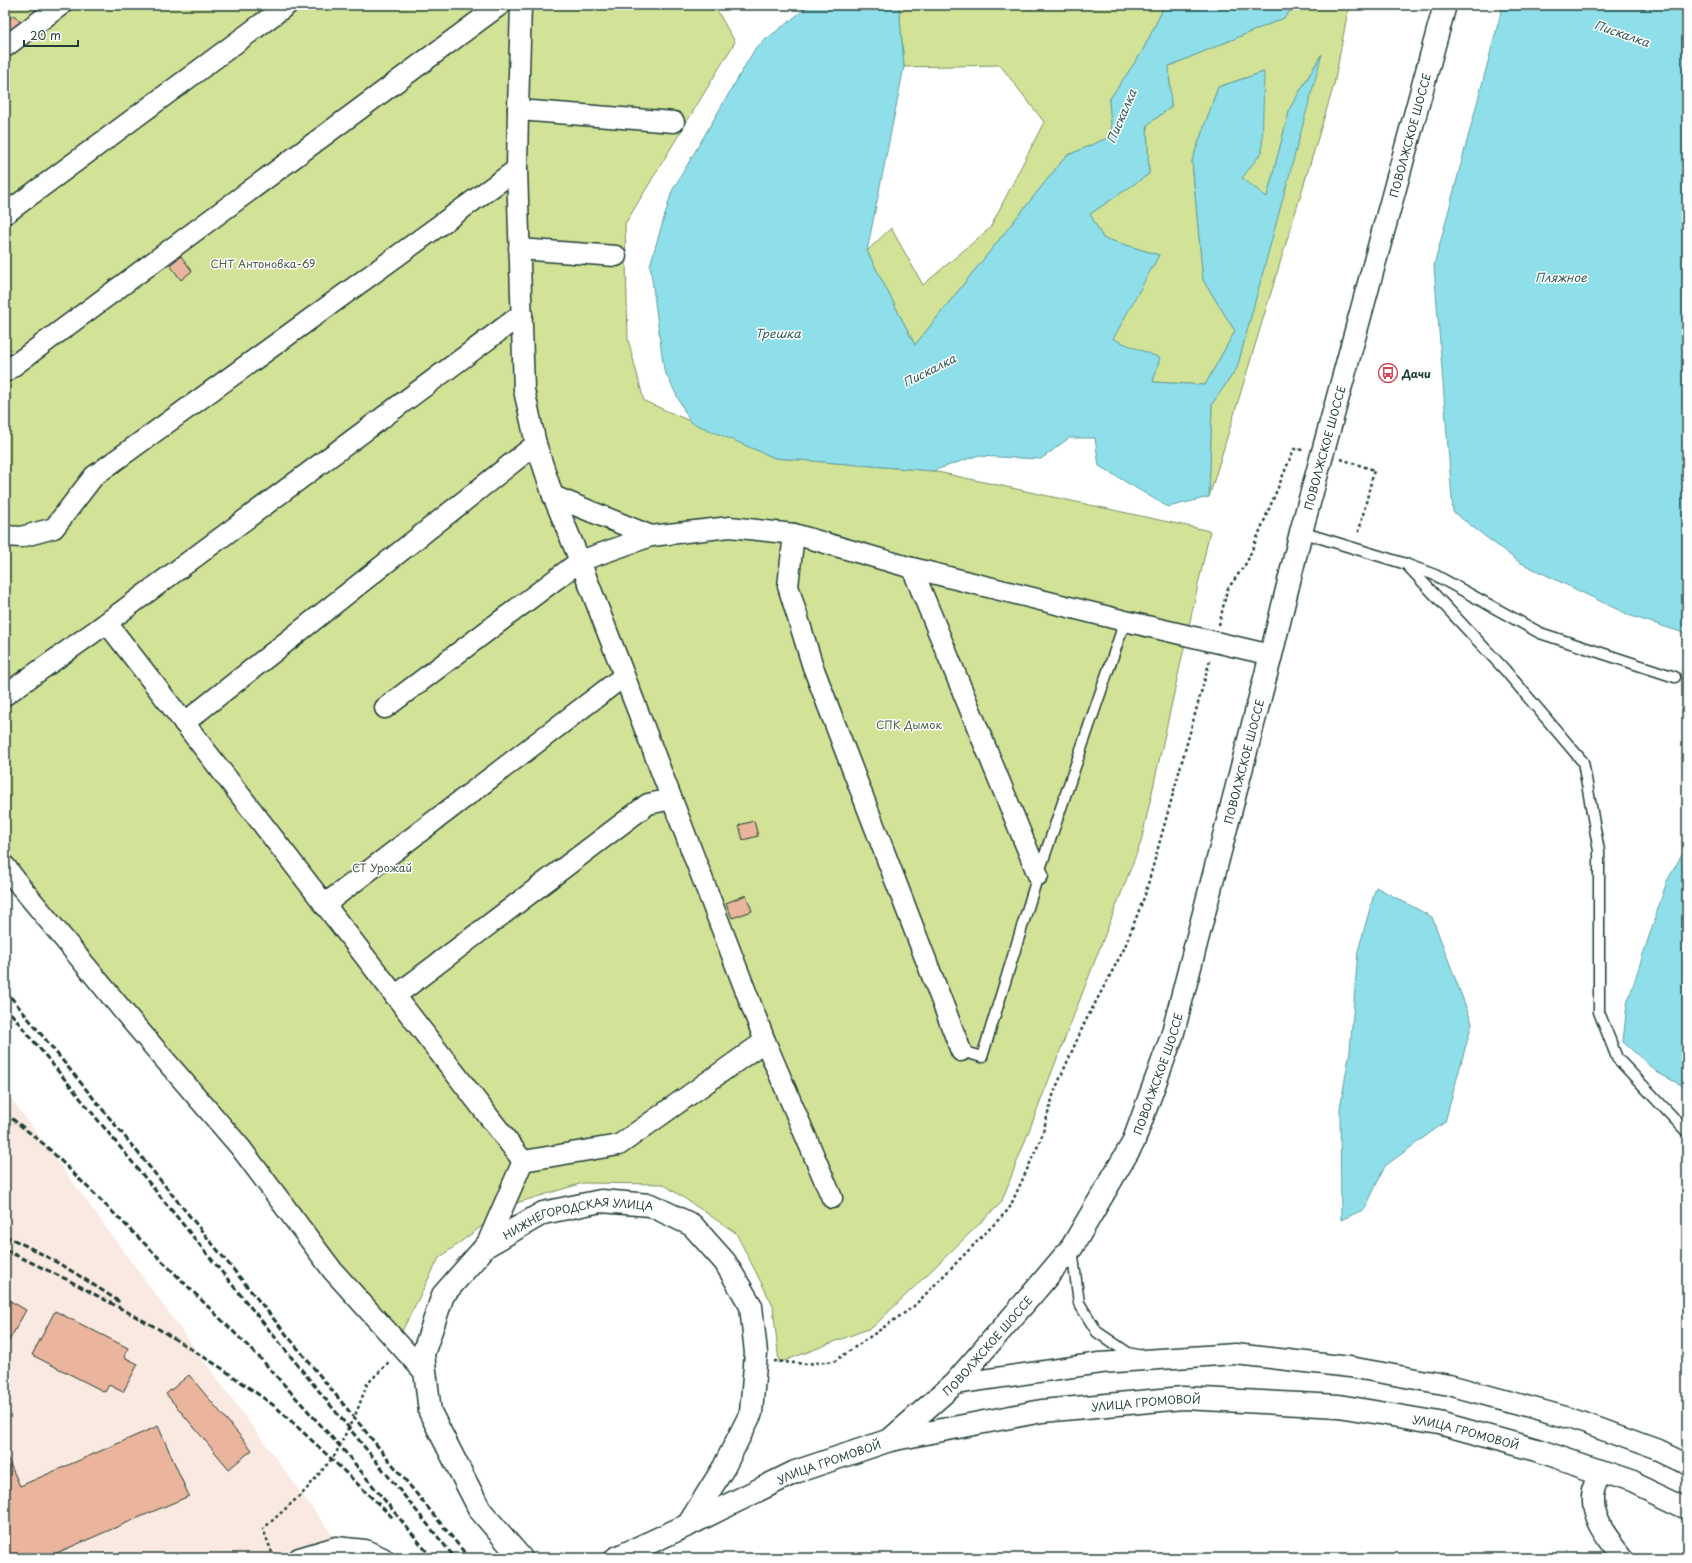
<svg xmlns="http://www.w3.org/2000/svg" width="1692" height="1563" viewBox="0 0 1692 1563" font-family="'Playpen Sans',sans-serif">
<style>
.built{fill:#f9e9e1}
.green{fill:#d2e397;stroke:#789066}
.water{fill:#8fdfea;stroke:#629ea1}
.building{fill:#eab59c;stroke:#1f3d34}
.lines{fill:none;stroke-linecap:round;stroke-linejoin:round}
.service-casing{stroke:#1f3d34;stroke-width:13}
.minor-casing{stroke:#1f3d34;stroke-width:23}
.secondary-casing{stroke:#1f3d34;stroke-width:25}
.primary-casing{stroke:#1f3d34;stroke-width:25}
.path{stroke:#1f3d34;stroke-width:2.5;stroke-dasharray:3 3;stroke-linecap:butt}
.service{stroke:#fff;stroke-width:10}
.minor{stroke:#fff;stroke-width:20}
.secondary{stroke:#fff;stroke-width:22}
.primary{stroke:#fff;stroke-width:22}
.rail{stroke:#1f3d34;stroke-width:3;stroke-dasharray:6 3;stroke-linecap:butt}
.labels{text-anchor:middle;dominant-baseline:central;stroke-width:3;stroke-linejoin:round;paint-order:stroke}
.street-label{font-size:11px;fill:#1f3d34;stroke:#fff}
.park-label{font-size:11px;fill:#435e48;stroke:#fff}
.poi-label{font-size:11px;font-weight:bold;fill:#1f3d34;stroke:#fff;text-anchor:start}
.water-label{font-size:12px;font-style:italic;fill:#355d58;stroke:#fff}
</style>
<rect width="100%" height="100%" fill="#fff"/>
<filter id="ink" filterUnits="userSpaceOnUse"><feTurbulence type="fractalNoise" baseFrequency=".025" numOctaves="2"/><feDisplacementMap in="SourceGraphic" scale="8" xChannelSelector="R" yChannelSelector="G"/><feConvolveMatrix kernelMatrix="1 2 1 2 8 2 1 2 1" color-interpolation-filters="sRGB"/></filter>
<g filter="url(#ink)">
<!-- built -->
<path class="built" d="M5,1090L349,1558H5Z"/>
<!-- green -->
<g class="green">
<path d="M5,5H714L735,42L625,224L628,339L644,401L775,458L933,471L1210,531L1141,842L1001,1203L873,1327L779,1363L773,1306L736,1233L663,1184L583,1183L510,1205L439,1258L397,1341L5,866Z"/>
<path d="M899,5H1021L1031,10L1034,5H1165L1142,52L1109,100L1112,136L1066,156L915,345L867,251L891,228L923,285L990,228L1044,122L1000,65L904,67Z"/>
<path d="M1296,5H1349L1334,85L1209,497L1212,404L1237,368L1321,55L1290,108L1267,197L1241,178L1262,152L1263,72L1218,87L1192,161L1203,280L1235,331L1205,385L1153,382L1159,358L1112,339L1159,255L1103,238L1090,214L1149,174L1147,125L1171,107L1169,66L1284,18Z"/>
</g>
<!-- water -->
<g class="water">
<path d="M810,5H899L904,67L867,251L915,345L1066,156L1112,136L1109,100L1142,52L1165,5H1296L1284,18L1169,66L1171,107L1147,125L1149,174L1090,214L1103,238L1159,255L1113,339L1160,358L1153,382L1205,385L1235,331L1203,280L1192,161L1218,87L1264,72L1262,152L1242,178L1267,197L1290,108L1322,54L1237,368L1212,404L1209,497L1168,507L1099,466L1095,438H1069L1041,459L976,456L933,471L775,458L690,422L664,370L650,265L672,191L756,47Z"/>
<path d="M1503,5H1687V634L1631,616L1519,562L1453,512L1434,266Z"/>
<path d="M1687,846V1088L1658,1073L1623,1042L1627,1004L1667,881Z"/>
<path d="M1376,887L1432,917L1472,1023L1445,1122L1385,1166L1365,1209L1341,1220L1340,1108L1350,1051L1358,951Z"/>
</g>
<!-- building -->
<g class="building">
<path d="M14,15L25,27L11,39L5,32V23Z"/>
<path d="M181,256L192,271L181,280L170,265Z"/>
<path d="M754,821L758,836L743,840L739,825Z"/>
<path d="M746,895L752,911L732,918L726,903Z"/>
<path d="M5,1298L26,1310L5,1348Z"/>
<path d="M55,1311L128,1348L124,1357L138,1364L123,1392L109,1385L105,1392L32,1355Z"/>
<path d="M189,1375L252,1450L229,1469L166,1394Z"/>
<path d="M158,1426L189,1496L45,1558H5V1453L20,1486Z"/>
</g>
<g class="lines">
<defs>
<g id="service">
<path d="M1301,532L1406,564L1505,670L1583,762L1599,851V1012L1617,1058L1687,1132"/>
<path d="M1408,565L1435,575L1540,633L1675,677"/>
<path d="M961,1051L982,1057L1038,875L1125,621"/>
<path d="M1072,1249L1079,1303L1097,1332L1128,1353L1137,1355"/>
</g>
<g id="minor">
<path d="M5,47L61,5"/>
<path d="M518,110L674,122"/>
<path d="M5,214L287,5"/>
<path d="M519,249L616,256"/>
<path d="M5,372L500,5"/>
<path d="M553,496L651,536"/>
<path d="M794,534L788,586L813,667L961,1051"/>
<path d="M5,536L21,537L54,528L94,476L517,169"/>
<path d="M912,568L1038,875"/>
<path d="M107,623L523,1161"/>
<path d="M5,695L94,632L522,314"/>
<path d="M385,708L580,561L651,536L730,527L794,534L912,568L1125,621L1271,655"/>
<path d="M184,723L536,444"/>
<path d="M5,866L21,887L134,1024L240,1147L333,1271L425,1373"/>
<path d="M324,905L624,676"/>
<path d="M395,996L648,804L672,799"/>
<path d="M765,1041L832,1198"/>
<path d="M486,1246L523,1161L619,1145L765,1041L580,561L553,496L536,444L524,390L517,169L518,110L521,5"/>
<path d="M954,1384L1100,1363L1235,1354L1350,1367L1449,1385L1573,1419L1658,1450L1687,1464"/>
<path d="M1600,1472C1598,1477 1596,1483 1594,1489C1588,1516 1608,1539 1623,1558"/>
<path d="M299,1558L336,1547L365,1550L383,1558"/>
</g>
<g id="secondary">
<path id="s1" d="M890,1440L954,1384L1035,1291L1072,1247L1133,1143L1172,1036L1271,655L1301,532L1445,5"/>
<path id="s2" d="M521,1558L480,1510L430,1412L423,1354L443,1295L486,1246L543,1213L601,1201L650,1205L692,1225L725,1262L751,1306L756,1353L751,1413L724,1467L688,1525"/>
</g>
<g id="primary">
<path id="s3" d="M616,1558L688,1525L795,1472L890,1440L1042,1411L1183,1398L1339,1406L1439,1423L1537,1450L1634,1483L1687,1508"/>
</g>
</defs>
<!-- service casing -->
<use href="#service" class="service-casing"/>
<!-- minor casing -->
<use href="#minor" class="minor-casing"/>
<!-- secondary casing -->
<use href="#secondary" class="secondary-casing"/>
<!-- primary casing -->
<use href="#primary" class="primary-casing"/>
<!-- path -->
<g class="path">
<path d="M1341,459L1374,470L1358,535"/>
<path d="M1219,625L1227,590L1247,562L1294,449L1303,450"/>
<path d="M774,1361L805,1364L835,1361L913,1307L1009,1209L1041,1139L1054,1092L1084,1024L1124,949L1145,895L1210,660"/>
<path d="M274,1558L263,1529L305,1491L335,1455L357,1411L367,1384L389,1362"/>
</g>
<!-- service -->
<use href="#service" class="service"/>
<!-- minor -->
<use href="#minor" class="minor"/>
<!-- secondary -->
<use href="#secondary" class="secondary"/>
<!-- primary -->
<use href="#primary" class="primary"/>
<!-- rail -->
<g class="rail">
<path d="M5,990L469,1558"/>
<path d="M5,1006L455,1558"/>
<path d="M5,1113L45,1145L259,1357L346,1453L432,1558"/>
<path d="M5,1236C46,1254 84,1278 121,1303"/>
<path d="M5,1250L70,1281L157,1328L220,1367L276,1407L321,1449L393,1518"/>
</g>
</g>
</g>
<!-- icons -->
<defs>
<symbol id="bus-ring" viewBox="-11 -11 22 22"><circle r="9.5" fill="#fff" stroke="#d1495b" stroke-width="1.5"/><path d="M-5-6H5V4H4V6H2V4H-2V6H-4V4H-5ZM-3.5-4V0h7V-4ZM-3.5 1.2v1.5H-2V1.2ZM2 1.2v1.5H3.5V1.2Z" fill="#d1495b"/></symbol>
</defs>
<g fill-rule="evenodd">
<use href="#bus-ring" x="1377" y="362" width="22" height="22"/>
</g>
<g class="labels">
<!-- street labels -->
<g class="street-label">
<text stroke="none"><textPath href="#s1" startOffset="1432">ПОВОЛЖСКОЕ ШОССЕ</textPath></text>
<text stroke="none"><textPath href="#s1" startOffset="1108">ПОВОЛЖСКОЕ ШОССЕ</textPath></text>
<text stroke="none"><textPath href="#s1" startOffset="784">ПОВОЛЖСКОЕ ШОССЕ</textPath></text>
<text stroke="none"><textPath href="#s1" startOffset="460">ПОВОЛЖСКОЕ ШОССЕ</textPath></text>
<text stroke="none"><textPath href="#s2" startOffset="458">НИЖНЕГОРОДСКАЯ УЛИЦА</textPath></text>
<text stroke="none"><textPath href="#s1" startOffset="136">ПОВОЛЖСКОЕ ШОССЕ</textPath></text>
<text stroke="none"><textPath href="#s3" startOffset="558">УЛИЦА ГРОМОВОЙ</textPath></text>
<text stroke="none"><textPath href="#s3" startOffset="881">УЛИЦА ГРОМОВОЙ</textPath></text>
<text stroke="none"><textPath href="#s3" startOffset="234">УЛИЦА ГРОМОВОЙ</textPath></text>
</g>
<!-- park labels -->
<g class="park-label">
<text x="263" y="263">СНТ Антоновка-69</text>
<text x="909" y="724">СПК Дымок</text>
<text x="382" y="867">СТ Урожай</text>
</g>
<!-- poi labels -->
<g class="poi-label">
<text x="1402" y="373">Дачи</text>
</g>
<!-- water labels -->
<g class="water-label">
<text transform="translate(1622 33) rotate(19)">Пискалка</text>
<text transform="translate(1121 116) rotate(-67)">Пискалка</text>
<text x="1561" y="277">Пляжное</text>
<text x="778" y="333">Трешка</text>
<text transform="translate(929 370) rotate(-27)">Пискалка</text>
</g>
</g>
<!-- margin -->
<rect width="1692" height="1563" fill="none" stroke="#fff" stroke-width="20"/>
<rect x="10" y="10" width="1672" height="1543" fill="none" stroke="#1f3d34" stroke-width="1.5" filter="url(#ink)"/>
<!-- scale -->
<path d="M24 40v6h54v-6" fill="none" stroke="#1f3d34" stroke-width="2"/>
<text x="30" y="40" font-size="12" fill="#1f3d34" stroke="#ffffff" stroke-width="3" paint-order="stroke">20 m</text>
</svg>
